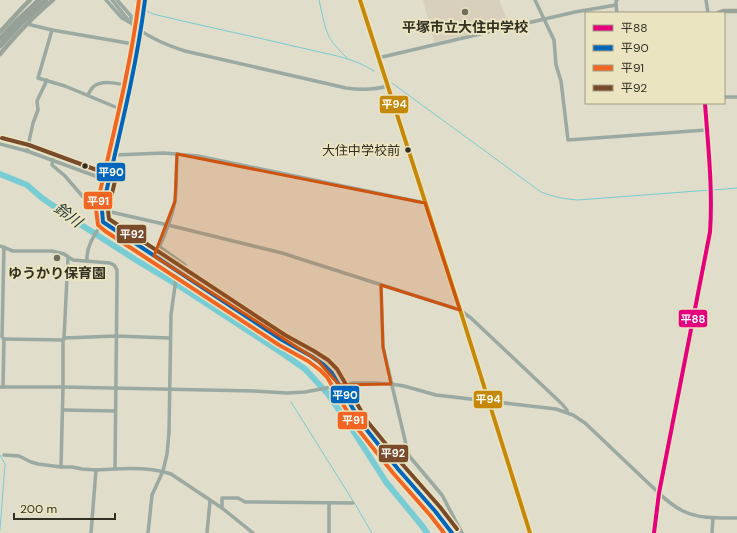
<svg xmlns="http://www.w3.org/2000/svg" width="737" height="533" viewBox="0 0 737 533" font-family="'DM Sans','Noto Sans JP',sans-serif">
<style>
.education{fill:#d8cfbd}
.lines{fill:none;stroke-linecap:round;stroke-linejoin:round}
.stream{stroke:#78ccd4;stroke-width:1}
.river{stroke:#78ccd4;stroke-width:6}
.minor{stroke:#9aa9a1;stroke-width:3.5}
.major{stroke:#99a49a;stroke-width:4.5}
.highway{stroke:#97a096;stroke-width:5}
.bus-1-casing{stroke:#eae4c0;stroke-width:7}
.bus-2-casing{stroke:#eae4c0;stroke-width:7}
.bus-3-casing{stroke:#eae4c0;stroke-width:7}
.bus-4-casing{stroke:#eae4c0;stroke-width:7}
.bus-5-casing{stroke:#eae4c0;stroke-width:7}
.bus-1{stroke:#e5007d;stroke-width:4}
.bus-2{stroke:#0065bd;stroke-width:4}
.bus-3{stroke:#f26522;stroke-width:4}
.bus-4{stroke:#7a4b2a;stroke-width:4}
.bus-5{stroke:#c68808;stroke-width:4}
.marked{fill:#cd530f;fill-opacity:0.2;stroke:#cd530f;stroke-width:3;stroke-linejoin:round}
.poi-dot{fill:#6f6d5d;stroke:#eae4c0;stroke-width:1.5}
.bus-dot{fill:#323022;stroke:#eae4c0;stroke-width:1.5}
.labels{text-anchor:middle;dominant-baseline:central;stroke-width:4;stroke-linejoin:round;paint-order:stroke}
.bus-label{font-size:13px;fill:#323022;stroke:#eae4c0;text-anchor:end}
.poi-label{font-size:14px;font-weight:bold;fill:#323022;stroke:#eae4c0}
.water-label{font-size:15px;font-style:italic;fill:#1e3438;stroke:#eae4c0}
.line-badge{stroke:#eae4c0;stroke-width:1.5}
.badge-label{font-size:11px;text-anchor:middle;font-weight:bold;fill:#fff}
</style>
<rect width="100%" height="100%" fill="#e0ddca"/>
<!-- education -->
<path class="education" d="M423,0H499L509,24L508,25L435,42L434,41Z"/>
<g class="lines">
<!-- stream -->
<g class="stream">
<path d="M135,0L141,8"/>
<path d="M319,0C322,12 324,26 329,37C334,45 341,52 348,59"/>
<path d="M147,11L153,14C202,26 252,36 302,48C326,54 353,57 374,71"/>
<path d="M392,83L541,192C554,197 564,199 578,200L710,190"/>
<path d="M713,190L737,188"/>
<path d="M291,402L353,501"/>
<path d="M0,455L5,464L0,530"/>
<path d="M355,504L372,533"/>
</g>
<!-- river -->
<path class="river" d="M0,174L27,185L42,198L83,226L136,260L184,289L282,353L305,369L328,394L352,429L386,482L423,527L427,533"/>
<!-- minor -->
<g class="minor">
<path d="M106,0L122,18L129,22"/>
<path d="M112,0C119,8 125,17 132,24C147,37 166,45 185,51L346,88C361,90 374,90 388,86"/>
<path d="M117,0L131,16V22"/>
<path d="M145,0L141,31L131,86L102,210L103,222L108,226L282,340L311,356L324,365L332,373L362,424L398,469L435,511L452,533"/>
<path d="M535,0L554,40L556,65L561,81L568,140L706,130"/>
<path d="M706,0L708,13"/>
<path d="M616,5L617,13"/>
<path d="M27,24L52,30L139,45"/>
<path d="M52,30L38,78L65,86L125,111"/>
<path d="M378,58L510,27L575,12L616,5V1L617,0"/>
<path d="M88,95C89,93 91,89 93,87C102,79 120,84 131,86"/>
<path d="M724,97H737"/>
<path d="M0,144L27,151L109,181"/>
<path d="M27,151L33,123L38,110L37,101L47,80"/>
<path d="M114,155L164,153L198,156L425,203"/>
<path d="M53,160L52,165L65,176L90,205L102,210L168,225L282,253L460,310L471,318L562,404L567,410V412"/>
<path d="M0,246L13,251H52L64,254L73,260L110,263L114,265L117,270V280L115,469C134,468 153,468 171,474L222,508L253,533"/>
<path d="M160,247L185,265"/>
<path d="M154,256C163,242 172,217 175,201C177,185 176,169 177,154"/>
<path d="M68,257L64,338L116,336L170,338"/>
<path d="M87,261C86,246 95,234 103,222"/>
<path d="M381,285L383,347L408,453L410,457L442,495L462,533"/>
<path d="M4,339L63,340L64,339"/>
<path d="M63,340V387L61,467H72L82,469L96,470L115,469"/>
<path d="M0,387H63L254,391L287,393L305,392L353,383H375L391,384L404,386L436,395L556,409L573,415L585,423C605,442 625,461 645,480C657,491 668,504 683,511C699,519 719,518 737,518"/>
<path d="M3,387L4,339L2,337L4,247"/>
<path d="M63,410L115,411"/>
<path d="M4,455L19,456L31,462L38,464L61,467"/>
<path d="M222,508V498H238L245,502L353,503"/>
<path d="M91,533L96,470"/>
<path d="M148,533L152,495L163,471L167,454L169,432L171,315L177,271"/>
<path d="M207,533L210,501"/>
<path d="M329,533V503"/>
<path d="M712,533L713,518"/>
</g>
<!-- major -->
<g class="major">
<path d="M360,0L378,58L462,316L530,533"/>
<path d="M718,13L724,11H737"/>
<path d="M0,32L23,7L30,0"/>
<path d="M0,54C16,35 33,16 53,0"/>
<path d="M654,533L659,493L710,232C714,190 708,145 705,103"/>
</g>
<!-- highway -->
<g class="highway">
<path d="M0,39L18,20L39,0"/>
<path d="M0,46L21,23L46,0"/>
</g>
<defs>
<path id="bus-1" d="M654,533L659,493L710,232C713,189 708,146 705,103"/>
<path id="bus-2" d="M145,0C136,71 118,140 102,210L103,222L282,340L311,356L324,365L332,373L362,424L398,469L435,511L452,533"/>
<path id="bus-3" d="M139,0C130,71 112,139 96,209L98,225L105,231L279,345L308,361L320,370L327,377L357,428L393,473L430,515L444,533"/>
<path id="bus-4" d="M2,138L29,145L113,176L115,181L108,210L109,219L285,335L314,351L328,360L337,369L367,421L403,465L440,507L457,529"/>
<path id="bus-5" d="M360,0L462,316L530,533"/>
</defs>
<!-- bus-1 casing -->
<use href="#bus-1" class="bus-1-casing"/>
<!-- bus-2 casing -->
<use href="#bus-2" class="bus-2-casing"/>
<!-- bus-3 casing -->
<use href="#bus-3" class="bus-3-casing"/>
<!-- bus-4 casing -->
<use href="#bus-4" class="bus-4-casing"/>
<!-- bus-5 casing -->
<use href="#bus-5" class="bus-5-casing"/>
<!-- bus-1 -->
<use href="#bus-1" class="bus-1"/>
<!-- bus-2 -->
<use href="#bus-2" class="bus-2"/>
<!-- bus-3 -->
<use href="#bus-3" class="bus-3"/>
<!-- bus-4 -->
<use href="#bus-4" class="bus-4"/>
<!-- bus-5 -->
<use href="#bus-5" class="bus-5"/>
</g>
<!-- marked area -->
<path class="marked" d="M177,154L425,203L460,310L381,285L383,347L391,384L339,385L317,360L154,256L175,201Z"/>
<!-- markers -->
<g class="poi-dot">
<circle cx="465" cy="12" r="4"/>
<circle cx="57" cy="258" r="4"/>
</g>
<g class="bus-dot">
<circle cx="408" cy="150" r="3.5"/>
<circle cx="85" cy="166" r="3.5"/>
</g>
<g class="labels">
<!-- bus labels -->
<g class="bus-label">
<text x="400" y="150">大住中学校前</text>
</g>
<!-- poi labels -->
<g class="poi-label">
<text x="465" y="27">平塚市立大住中学校</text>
<text x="57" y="273">ゆうかり保育園</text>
</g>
<!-- water labels -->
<g class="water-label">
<text transform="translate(68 215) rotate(36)">鈴川</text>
</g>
</g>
<g class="line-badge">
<rect x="379" y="95" width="30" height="19" rx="4" fill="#c68808"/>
<rect x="96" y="162" width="30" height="20" rx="4" fill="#0065bd"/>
<rect x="83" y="191" width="30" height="19" rx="4" fill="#f26522"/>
<rect x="116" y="224" width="31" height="20" rx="4" fill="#7a4b2a"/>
<rect x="678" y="309" width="30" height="19" rx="4" fill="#e5007d"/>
<rect x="330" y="385" width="30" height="19" rx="4" fill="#0065bd"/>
<rect x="473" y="390" width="30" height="19" rx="4" fill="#c68808"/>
<rect x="337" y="411" width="31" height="19" rx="4" fill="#f26522"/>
<rect x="378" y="444" width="31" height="19" rx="4" fill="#7a4b2a"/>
</g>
<g class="badge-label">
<text x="394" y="108">平94</text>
<text x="111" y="176">平90</text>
<text x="98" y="205">平91</text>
<text x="132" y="238">平92</text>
<text x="693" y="323">平88</text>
<text x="345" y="399">平90</text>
<text x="488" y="403">平94</text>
<text x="353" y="424">平91</text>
<text x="393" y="457">平92</text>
</g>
<!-- legend -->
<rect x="585" y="12" width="140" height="92" fill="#eae4c0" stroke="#a09c81"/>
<rect x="593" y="25" width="20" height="6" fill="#e5007d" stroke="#a09c81"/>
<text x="621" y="32" font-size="12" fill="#323022">平88</text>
<rect x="593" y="45" width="20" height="6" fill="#0065bd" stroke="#a09c81"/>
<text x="621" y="52" font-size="12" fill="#323022">平90</text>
<rect x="593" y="65" width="20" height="6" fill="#f26522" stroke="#a09c81"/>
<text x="621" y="72" font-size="12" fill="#323022">平91</text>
<rect x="593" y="85" width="20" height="6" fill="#7a4b2a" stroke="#a09c81"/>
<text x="621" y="92" font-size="12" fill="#323022">平92</text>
<!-- scale -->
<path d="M14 513v6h101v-6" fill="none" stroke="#323022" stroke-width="2"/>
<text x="20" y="513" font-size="12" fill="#323022" stroke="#eae4c0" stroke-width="3" paint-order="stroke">200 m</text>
</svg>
